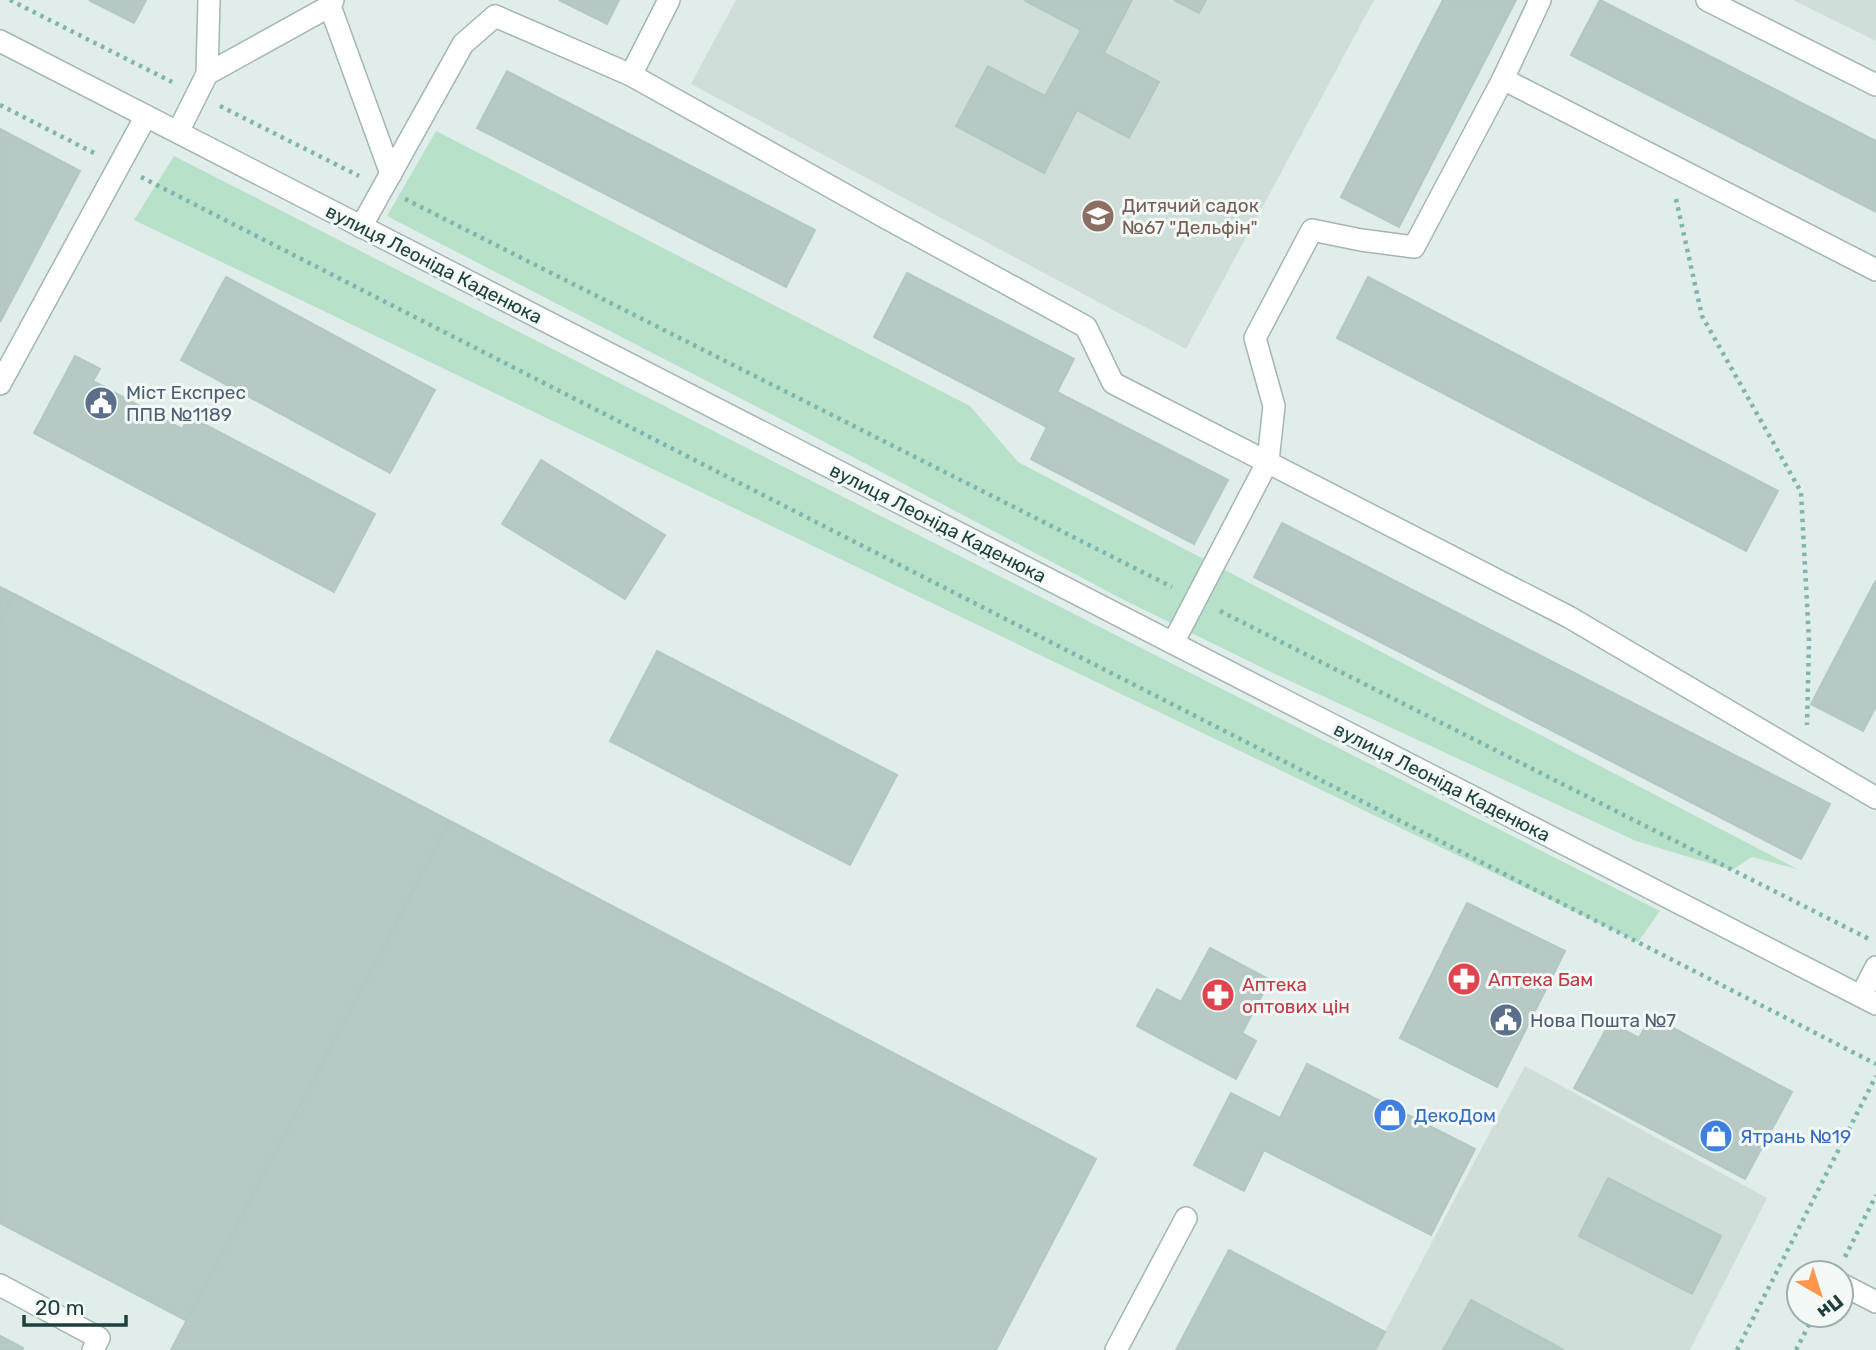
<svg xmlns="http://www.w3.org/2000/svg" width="1876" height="1350" viewBox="0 0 1876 1350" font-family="Rubik,sans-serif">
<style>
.built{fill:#cfded9}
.green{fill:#b7e1c9}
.building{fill:#b6c9c4;stroke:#b3c8c3;stroke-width:2}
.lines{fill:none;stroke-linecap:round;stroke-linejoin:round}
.minor-casing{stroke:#a3b6b3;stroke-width:24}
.path{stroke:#7eb5ac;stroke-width:4.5;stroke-dasharray:3.5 5;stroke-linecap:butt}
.minor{stroke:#fff;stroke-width:21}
.labels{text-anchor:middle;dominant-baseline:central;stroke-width:6;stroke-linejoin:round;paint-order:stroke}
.education-label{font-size:19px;fill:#785e54;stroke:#f2f9f7;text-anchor:start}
.street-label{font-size:19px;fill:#1f403d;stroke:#f2f9f7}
.service-label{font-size:19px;fill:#4e5e75;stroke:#f2f9f7;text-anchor:start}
.health-label{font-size:19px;fill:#be3a42;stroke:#f2f9f7;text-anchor:start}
.shop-label{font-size:19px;fill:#366cbe;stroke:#f2f9f7;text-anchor:start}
</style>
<rect width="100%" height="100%" fill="#e1edea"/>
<!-- built -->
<g class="built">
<path d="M736,0H1374L1186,349L691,84Z"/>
<path d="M1793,0H1876V41Z"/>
<path d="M1525,1066L1767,1198L1690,1350H1375Z"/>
</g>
<!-- green -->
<g class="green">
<path d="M436,131L970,406L1018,462L1797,869L1752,857L1732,870L1636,841L1275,674L1124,600L796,427L387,216Z"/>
<path d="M174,156L798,474L1660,911L1638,942L134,220Z"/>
</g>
<!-- building -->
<g class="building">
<path d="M89,0H146L134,23Z"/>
<path d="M559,0H619L607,24Z"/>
<path d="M1024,0H1132L1104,53L1159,82L1129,138L1077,110L1044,173L956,126L988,66L1045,96L1081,30Z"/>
<path d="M1174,0H1206L1199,13Z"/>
<path d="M1443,0H1516L1399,227L1341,197Z"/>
<path d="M1600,0L1876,141V212L1571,55Z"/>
<path d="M507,71L815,230L786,287L477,128Z"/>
<path d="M0,129L80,171L0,322Z"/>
<path d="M907,273L1074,359L1057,392L1228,480L1194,544L1031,459L1047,427L874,337Z"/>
<path d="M226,277L435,390L390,473L181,360Z"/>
<path d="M1368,277L1778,491L1746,551L1337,338Z"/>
<path d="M75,356L100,369L93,381L182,429L189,416L375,514L334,592L34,433Z"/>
<path d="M541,460L665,535L625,599L502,524Z"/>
<path d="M1282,523L1830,804L1801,859L1254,577Z"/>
<path d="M1876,580V706L1863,731L1811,704Z"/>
<path d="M0,587L14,594L0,622Z"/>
<path d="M14,594L450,821L187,1321L0,1223V622Z"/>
<path d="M657,651L897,775L850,865L610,741Z"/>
<path d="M450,821L1096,1159L996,1350H171Z"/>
<path d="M1467,903L1565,951L1497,1087L1400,1038Z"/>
<path d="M1210,948L1270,980L1242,1033L1256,1041L1236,1079L1137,1026L1157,989L1181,1002Z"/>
<path d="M1651,1016L1792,1092L1745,1179L1574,1088L1610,1022L1639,1038Z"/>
<path d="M1307,1064L1475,1149L1431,1235L1264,1150L1244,1191L1194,1165L1231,1093L1280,1118Z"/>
<path d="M1608,1178L1721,1236L1692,1294L1579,1236Z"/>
<path d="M1229,1250L1385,1332L1375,1350H1176Z"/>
<path d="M1471,1300L1564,1350H1443Z"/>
<path d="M0,1336L23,1348L22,1350H0Z"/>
</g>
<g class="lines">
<defs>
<g id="minor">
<path d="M333,0L330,6L391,174"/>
<path d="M1707,0L1876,85"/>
<path d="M0,41L1876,1004"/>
<path d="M207,74L209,0"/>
<path d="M631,75L881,215L1086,327L1113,383L1569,617L1876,798"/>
<path d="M1503,79L1876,270"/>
<path d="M178,132L207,74L330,6"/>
<path d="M361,227L463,44L495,16L631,75L669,0"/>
<path d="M0,384L146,116"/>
<path d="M1173,643L1268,461L1274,406L1255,338L1312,230L1361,240L1414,247L1503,79L1540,0"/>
<path d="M1861,996L1876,967"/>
<path d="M1841,1284L1876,1302"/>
<path d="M0,1285L99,1338L93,1350"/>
<path d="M1116,1350L1186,1218"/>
</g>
</defs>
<!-- minor casing -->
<use href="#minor" class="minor-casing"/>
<!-- path -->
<g class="path">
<path d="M10,0L172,82"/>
<path d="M0,105L96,154"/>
<path d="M220,106L359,176"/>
<path d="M141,177L1876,1064"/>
<path d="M405,199L1172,587"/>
<path d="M1676,199L1702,316L1801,492L1809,641L1807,725"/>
<path d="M1220,611L1871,940"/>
<path d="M1845,1257L1876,1195"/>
<path d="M1737,1350L1876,1076"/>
<path d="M1796,1350L1814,1315"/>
</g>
<!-- minor -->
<use href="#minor" class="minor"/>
</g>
<!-- icons -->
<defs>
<symbol id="school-disc" viewBox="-11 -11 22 22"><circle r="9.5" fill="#8d6e63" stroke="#f2f9f7"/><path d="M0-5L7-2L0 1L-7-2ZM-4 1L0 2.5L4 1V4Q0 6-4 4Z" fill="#fff"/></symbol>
<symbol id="civic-disc" viewBox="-11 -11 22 22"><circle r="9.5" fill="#5c6f8a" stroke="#f2f9f7"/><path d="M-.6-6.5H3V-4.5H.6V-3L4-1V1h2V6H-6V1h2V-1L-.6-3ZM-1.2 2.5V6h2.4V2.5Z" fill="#fff"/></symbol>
<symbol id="pharmacy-disc" viewBox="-11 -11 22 22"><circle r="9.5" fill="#e0444e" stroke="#f2f9f7"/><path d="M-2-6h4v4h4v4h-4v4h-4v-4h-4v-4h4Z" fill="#fff"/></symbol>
<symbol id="shop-disc" viewBox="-11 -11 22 22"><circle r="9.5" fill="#3f7fe0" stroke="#f2f9f7"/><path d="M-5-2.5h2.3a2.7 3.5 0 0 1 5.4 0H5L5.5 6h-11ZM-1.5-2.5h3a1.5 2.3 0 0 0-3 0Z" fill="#fff"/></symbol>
</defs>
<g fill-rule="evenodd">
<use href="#school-disc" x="1079" y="197" width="38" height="38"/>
<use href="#civic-disc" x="82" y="384" width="38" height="38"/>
<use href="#pharmacy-disc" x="1445" y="960" width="38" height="38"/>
<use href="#pharmacy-disc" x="1199" y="976" width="38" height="38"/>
<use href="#civic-disc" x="1487" y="1001" width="38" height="38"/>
<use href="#shop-disc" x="1371" y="1096" width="38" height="38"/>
<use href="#shop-disc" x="1697" y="1117" width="38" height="38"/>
</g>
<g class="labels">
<!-- education labels -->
<g class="education-label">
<text x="1122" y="205">Дитячий садок<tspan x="1122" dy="22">№67 "Дельфін"</tspan></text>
</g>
<!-- street labels -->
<g class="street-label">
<text transform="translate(434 264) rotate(27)">вулиця Леоніда Каденюка</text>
<text transform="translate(938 523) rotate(27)">вулиця Леоніда Каденюка</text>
<text transform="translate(1442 782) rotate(27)">вулиця Леоніда Каденюка</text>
</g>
<!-- service labels -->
<g class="service-label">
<text x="126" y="392">Міст Експрес<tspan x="126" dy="22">ППВ №1189</tspan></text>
<text x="1530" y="1020">Нова Пошта №7</text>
</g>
<!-- health labels -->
<g class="health-label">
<text x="1488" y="979">Аптека Бам</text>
<text x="1242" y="984">Аптека<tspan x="1242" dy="22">оптових цін</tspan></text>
</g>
<!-- shop labels -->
<g class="shop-label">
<text x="1414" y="1115">ДекоДом</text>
<text x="1740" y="1136">Ятрань №19</text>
</g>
</g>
<!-- north arrow -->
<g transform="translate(1820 1294) rotate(141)"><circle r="33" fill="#f2f9f7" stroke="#9eafad" stroke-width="2"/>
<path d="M0-5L12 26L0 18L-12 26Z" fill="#ff964e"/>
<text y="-10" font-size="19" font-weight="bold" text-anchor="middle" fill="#1f403d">Пн</text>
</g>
<!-- scale -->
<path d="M24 1315v10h102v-10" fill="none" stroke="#1f403d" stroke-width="3.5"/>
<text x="35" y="1315" font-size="21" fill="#1f403d" stroke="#f2f9f7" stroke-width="5" paint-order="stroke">20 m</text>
</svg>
